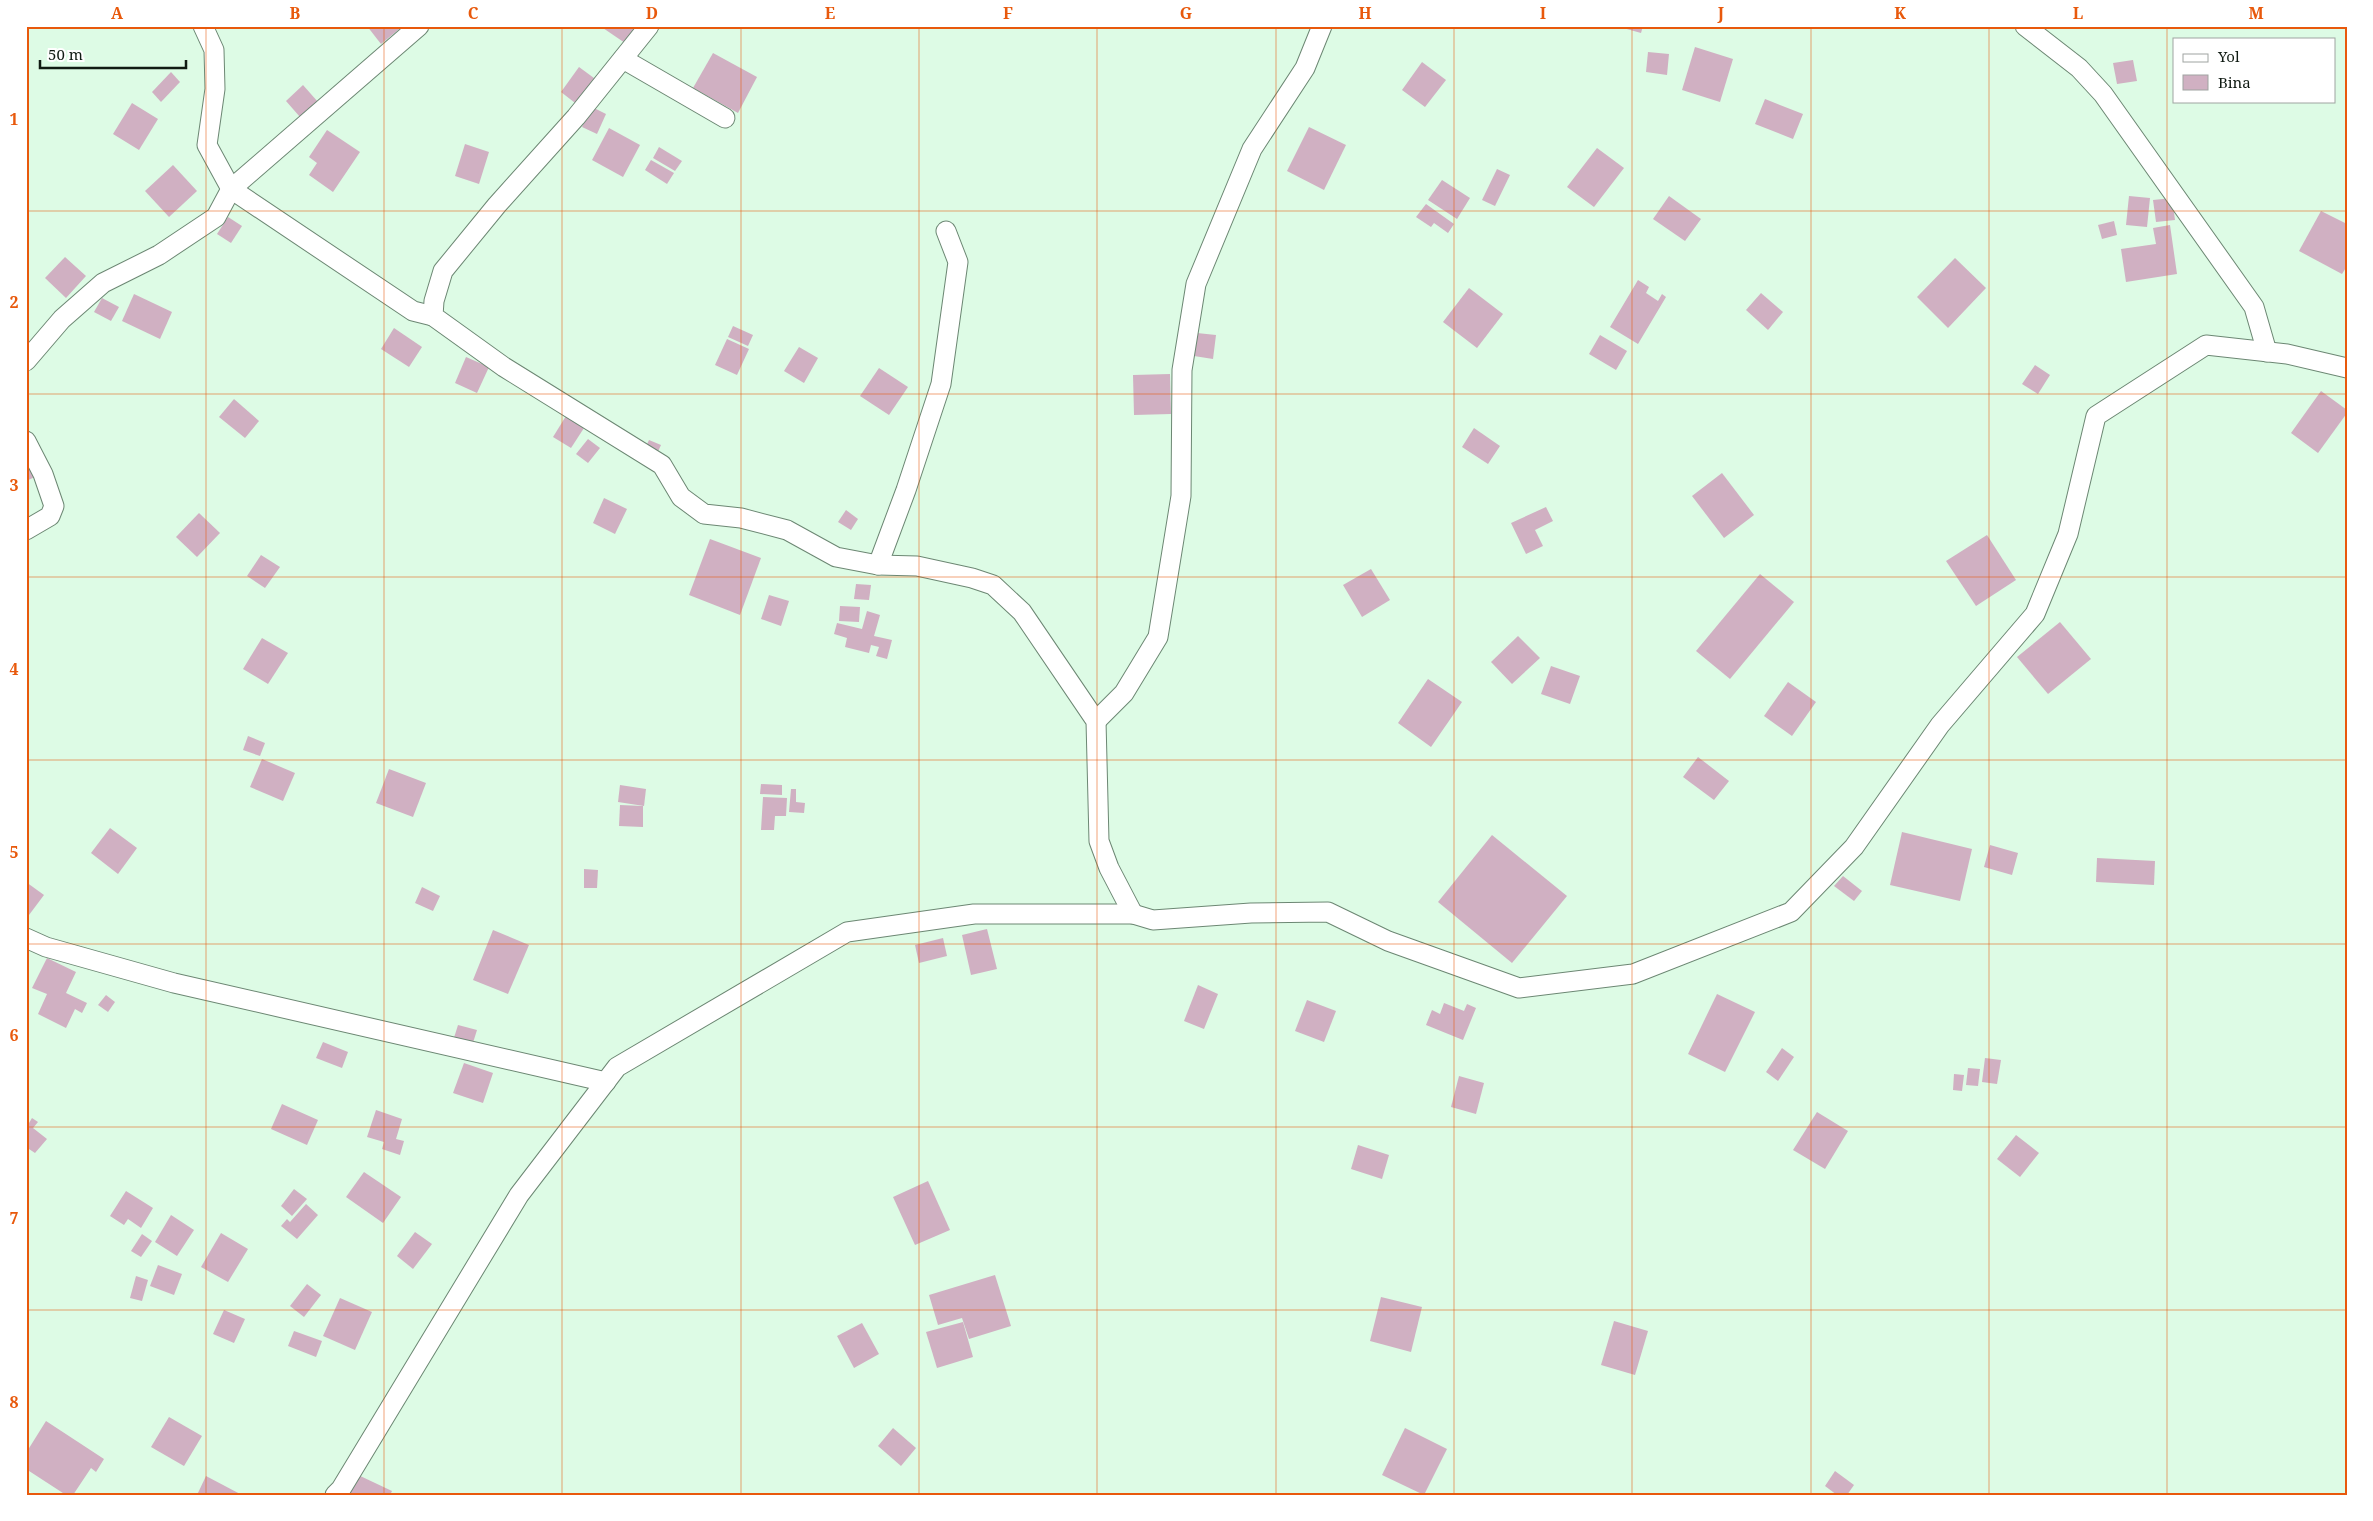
<svg xmlns="http://www.w3.org/2000/svg" width="2373" height="1521" viewBox="0 0 2373 1521" font-family="'Noto Serif',serif">
<style>
.building{fill:#d0b0c2}
.lines{fill:none;stroke-linecap:round;stroke-linejoin:round}
.minor-casing{stroke:#6c8773;stroke-width:21}
.minor{stroke:#fff;stroke-width:19}
.grid{fill:none;stroke:#e8590c;stroke-width:1;stroke-opacity:0.55}
.neatline{fill:none;stroke:#e8590c;stroke-width:2}
.grid-label{font-size:16px;text-anchor:middle;font-weight:bold;fill:#e8590c}
</style>
<rect width="100%" height="100%" fill="#ddfbe5"/>
<!-- building -->
<g class="building">
<path d="M367,26H403L381,44Z"/>
<path d="M604,26H637L625,43L603,28Z"/>
<path d="M1616,26H1643L1641,33Z"/>
<path d="M1695,47L1733,59L1720,102L1682,90Z"/>
<path d="M1648,52L1669,54L1667,75L1646,72Z"/>
<path d="M713,53L757,77L738,113L693,88Z"/>
<path d="M2133,60L2137,81L2117,84L2113,63Z"/>
<path d="M1422,62L1446,80L1425,107L1402,90Z"/>
<path d="M579,67L598,81L579,106L561,92Z"/>
<path d="M171,72L180,82L161,102L152,92Z"/>
<path d="M303,85L318,102L300,117L286,101Z"/>
<path d="M1765,99L1803,114L1793,139L1755,124Z"/>
<path d="M132,103L158,119L139,150L113,134Z"/>
<path d="M592,107L606,114L597,134L582,127Z"/>
<path d="M1309,127L1346,145L1324,190L1287,171Z"/>
<path d="M609,128L640,145L623,177L592,160Z"/>
<path d="M327,130L360,152L333,192L309,175L317,163L309,157Z"/>
<path d="M465,144L489,152L479,184L455,176Z"/>
<path d="M659,147L682,161L675,171L653,158Z"/>
<path d="M1597,148L1624,168L1594,207L1567,187Z"/>
<path d="M651,160L674,173L667,184L645,170Z"/>
<path d="M173,165L197,191L169,217L145,191Z"/>
<path d="M1497,169L1510,175L1495,206L1482,200Z"/>
<path d="M1442,180L1470,198L1457,219L1428,200Z"/>
<path d="M1669,196L1701,219L1685,241L1653,219Z"/>
<path d="M2129,196L2150,198L2147,227L2126,225Z"/>
<path d="M2172,198L2175,220L2156,222L2153,200Z"/>
<path d="M1426,204L1454,224L1448,233L1434,223L1431,227L1416,217Z"/>
<path d="M2321,211L2347,224V266L2342,274L2299,251Z"/>
<path d="M228,217L242,226L231,243L217,234Z"/>
<path d="M2114,221L2117,235L2102,239L2098,225Z"/>
<path d="M2170,225L2177,274L2126,282L2121,249L2156,244L2153,228Z"/>
<path d="M65,257L86,276L66,298L45,278Z"/>
<path d="M1955,258L1986,288L1948,328L1917,297Z"/>
<path d="M1638,280L1649,287L1646,293L1658,301L1662,294L1666,297L1638,344L1610,327Z"/>
<path d="M1469,288L1503,314L1477,348L1443,322Z"/>
<path d="M1761,293L1783,312L1768,330L1746,310Z"/>
<path d="M134,294L172,312L160,339L122,321Z"/>
<path d="M102,298L119,307L111,321L94,312Z"/>
<path d="M733,326L753,335L748,346L728,337Z"/>
<path d="M394,328L422,347L409,367L381,349Z"/>
<path d="M1197,333L1216,335L1213,359L1194,356Z"/>
<path d="M1600,335L1627,351L1616,370L1589,354Z"/>
<path d="M727,339L749,349L737,375L715,365Z"/>
<path d="M799,347L818,358L804,383L784,371Z"/>
<path d="M466,357L489,367L477,393L455,383Z"/>
<path d="M2035,365L2050,375L2038,394L2022,384Z"/>
<path d="M879,368L908,387L889,415L860,396Z"/>
<path d="M1170,374L1171,414L1134,415L1133,375Z"/>
<path d="M2321,391L2347,410V413L2318,453L2291,433Z"/>
<path d="M234,399L259,421L245,438L219,417Z"/>
<path d="M566,416L584,428L571,448L553,437Z"/>
<path d="M1474,428L1500,446L1488,464L1462,447Z"/>
<path d="M588,439L600,448L588,463L576,454Z"/>
<path d="M649,440L661,445L656,456L644,451Z"/>
<path d="M29,463L35,477L26,481V464Z"/>
<path d="M1722,473L1754,515L1724,538L1692,496Z"/>
<path d="M604,498L627,509L615,534L593,523Z"/>
<path d="M1546,507L1553,521L1535,530L1543,546L1526,554L1511,523Z"/>
<path d="M846,510L858,519L851,530L838,522Z"/>
<path d="M199,513L220,533L197,557L176,537Z"/>
<path d="M1987,535L2016,580L1976,606L1946,561Z"/>
<path d="M710,539L761,558L740,615L689,595Z"/>
<path d="M261,555L280,567L265,588L247,576Z"/>
<path d="M1371,569L1390,600L1362,617L1343,585Z"/>
<path d="M1760,574L1794,602L1730,679L1696,651Z"/>
<path d="M856,584L871,585L869,600L854,599Z"/>
<path d="M769,595L789,601L781,626L761,619Z"/>
<path d="M840,606L860,607L859,622L839,621Z"/>
<path d="M867,611L880,615L874,636L892,640L887,659L876,656L879,647L871,645L869,653L845,647L847,638L834,634L837,623L862,629Z"/>
<path d="M2060,622L2091,659L2048,694L2017,657Z"/>
<path d="M1518,636L1540,658L1512,684L1491,662Z"/>
<path d="M262,638L288,653L268,684L243,669Z"/>
<path d="M1551,666L1580,676L1570,704L1541,694Z"/>
<path d="M1428,679L1462,702L1431,747L1398,723Z"/>
<path d="M1788,682L1816,702L1792,736L1764,716Z"/>
<path d="M248,736L265,743L260,756L243,750Z"/>
<path d="M1698,757L1729,781L1714,800L1683,777Z"/>
<path d="M262,759L295,773L283,801L250,787Z"/>
<path d="M389,769L426,783L413,817L376,803Z"/>
<path d="M761,784L782,785V795L760,794Z"/>
<path d="M620,785L646,789L644,806L618,802Z"/>
<path d="M791,789H796V802L805,803L804,813L789,812Z"/>
<path d="M763,797L787,798L786,816H775L774,830H761Z"/>
<path d="M620,805L643,806V827L619,826Z"/>
<path d="M110,828L137,848L118,874L91,853Z"/>
<path d="M1902,832L1972,849L1960,901L1890,885Z"/>
<path d="M1492,835L1567,896L1512,963L1438,902Z"/>
<path d="M1990,845L2018,853L2012,875L1984,867Z"/>
<path d="M2097,858L2155,861L2154,885L2096,882Z"/>
<path d="M584,869L598,870L597,888H584Z"/>
<path d="M1843,876L1862,891L1854,901L1834,886Z"/>
<path d="M26,882L44,895L26,919Z"/>
<path d="M422,887L440,896L433,911L415,903Z"/>
<path d="M987,929L997,969L971,975L962,935Z"/>
<path d="M493,930L529,945L508,994L473,980Z"/>
<path d="M943,938L947,956L919,963L915,945Z"/>
<path d="M47,958L76,972L66,993L87,1003L82,1013L75,1009L66,1028L38,1014L47,994L32,988Z"/>
<path d="M1198,985L1218,994L1204,1029L1184,1021Z"/>
<path d="M1717,994L1755,1012L1725,1072L1688,1054Z"/>
<path d="M106,995L115,1002L108,1012L98,1005Z"/>
<path d="M1307,1000L1336,1011L1324,1042L1295,1031Z"/>
<path d="M1444,1003L1464,1011L1467,1004L1476,1008L1463,1040L1426,1025L1432,1010L1440,1014Z"/>
<path d="M458,1025L477,1030L471,1049L452,1044Z"/>
<path d="M323,1042L348,1052L342,1068L316,1058Z"/>
<path d="M1782,1048L1794,1057L1778,1081L1766,1072Z"/>
<path d="M1985,1058L2001,1060L1997,1084L1982,1082Z"/>
<path d="M464,1063L493,1073L483,1103L453,1093Z"/>
<path d="M1968,1068L1980,1069L1978,1086L1966,1085Z"/>
<path d="M1954,1074L1964,1075L1962,1091L1953,1090Z"/>
<path d="M1459,1076L1484,1083L1476,1114L1451,1107Z"/>
<path d="M282,1104L318,1120L307,1145L271,1129Z"/>
<path d="M376,1110L402,1119L396,1139L404,1141L400,1155L382,1149L384,1142L367,1137Z"/>
<path d="M1817,1112L1848,1131L1825,1169L1793,1150Z"/>
<path d="M32,1118L38,1122L33,1128L47,1139L35,1153L26,1147V1122L29,1123Z"/>
<path d="M2016,1135L2039,1153L2020,1177L1997,1159Z"/>
<path d="M1358,1145L1389,1155L1382,1179L1351,1169Z"/>
<path d="M364,1172L401,1197L383,1223L346,1197Z"/>
<path d="M928,1181L950,1230L915,1245L893,1197Z"/>
<path d="M294,1189L307,1199L292,1216L281,1206Z"/>
<path d="M126,1191L153,1208L141,1228L128,1219L124,1225L110,1216Z"/>
<path d="M306,1204L318,1215L297,1239L281,1226L287,1219L290,1222Z"/>
<path d="M171,1215L194,1230L177,1256L155,1242Z"/>
<path d="M415,1232L432,1244L413,1269L397,1256Z"/>
<path d="M221,1233L248,1249L228,1282L201,1267Z"/>
<path d="M142,1234L152,1241L141,1257L131,1251Z"/>
<path d="M158,1265L182,1274L174,1295L150,1286Z"/>
<path d="M995,1275L1011,1326L969,1339L962,1318L938,1325L929,1295Z"/>
<path d="M136,1276L148,1280L142,1301L130,1298Z"/>
<path d="M307,1284L321,1295L304,1317L290,1306Z"/>
<path d="M1381,1297L1422,1307L1411,1352L1370,1341Z"/>
<path d="M340,1298L372,1312L355,1350L323,1336Z"/>
<path d="M224,1310L245,1319L234,1343L213,1334Z"/>
<path d="M1614,1321L1648,1331L1635,1375L1601,1365Z"/>
<path d="M963,1322L973,1357L937,1368L926,1332Z"/>
<path d="M862,1323L879,1354L854,1368L837,1336Z"/>
<path d="M294,1331L322,1341L316,1357L288,1346Z"/>
<path d="M169,1417L202,1436L184,1466L151,1447Z"/>
<path d="M46,1421L104,1459L96,1472L91,1468L73,1495H66L26,1469V1453Z"/>
<path d="M893,1428L916,1448L901,1466L878,1446Z"/>
<path d="M1405,1428L1447,1449L1424,1495L1382,1475Z"/>
<path d="M1835,1471L1854,1485L1847,1495H1837L1825,1486Z"/>
<path d="M356,1474L392,1491L390,1495H346Z"/>
<path d="M206,1476L242,1495H197Z"/>
</g>
<g class="lines">
<defs>
<g id="minor">
<path d="M203,26L214,50L215,89L207,145L231,189L413,311L433,316"/>
<path d="M649,26L576,117L497,205L443,271L434,301L433,316L504,367L662,465L681,497L704,514L741,518L787,530L836,557L878,565L917,566L972,578L993,585L1022,612L1096,721L1099,841L1109,868L1133,914"/>
<path d="M2025,26L2079,68L2103,94L2254,307L2267,352"/>
<path d="M623,59L725,118"/>
<path d="M26,361L62,319L103,283L159,255L216,217L231,189L419,26"/>
<path d="M26,441L43,474L54,506L50,516L26,530"/>
<path d="M878,565L906,490L941,384L958,262L946,231"/>
<path d="M1096,721L1124,693L1158,637L1181,496L1182,370L1196,284L1252,149L1305,68L1322,26"/>
<path d="M26,938L46,947L174,983L606,1082"/>
<path d="M335,1495L341,1489L519,1195L617,1067L847,932L974,914H1133L1153,920L1251,913L1328,912L1388,941L1519,988L1633,974L1791,912L1854,847L1940,725L2035,614L2068,534L2096,416L2206,345L2287,354L2347,368"/>
</g>
</defs>
<!-- minor casing -->
<use href="#minor" class="minor-casing"/>
<!-- minor -->
<use href="#minor" class="minor"/>
</g>
<!-- grid -->
<path class="grid" d="M206,26V1495M384,26V1495M562,26V1495M741,26V1495M919,26V1495M1097,26V1495M1276,26V1495M1454,26V1495M1632,26V1495M1811,26V1495M1989,26V1495M2167,26V1495M26,211H2347M26,394H2347M26,577H2347M26,760H2347M26,944H2347M26,1127H2347M26,1310H2347"/>
<!-- border -->
<rect width="2373" height="1521" fill="none" stroke="#ffffff" stroke-width="55"/>
<!-- legend -->
<rect x="2173" y="38" width="162" height="65" fill="#ffffff" stroke="#9fa4a1"/>
<rect x="2183" y="54" width="25" height="8" fill="#ffffff" stroke="#9fa4a1"/>
<text x="2218" y="62" font-size="15" fill="#101b13">Yol</text>
<rect x="2183" y="75" width="25" height="15" fill="#d0b0c2" stroke="#9fa4a1"/>
<text x="2218" y="88" font-size="15" fill="#101b13">Bina</text>
<!-- scale -->
<path d="M40 60v8h146v-8" fill="none" stroke="#101b13" stroke-width="2.5"/>
<text x="48" y="60" font-size="15" fill="#101b13" stroke="#ffffff" stroke-width="4" paint-order="stroke">50 m</text>
<rect x="28" y="28" width="2318" height="1466" class="neatline"/>
<g class="grid-label">
<text x="117" y="19">A</text>
<text x="295" y="19">B</text>
<text x="473" y="19">C</text>
<text x="652" y="19">D</text>
<text x="830" y="19">E</text>
<text x="1008" y="19">F</text>
<text x="1186" y="19">G</text>
<text x="1365" y="19">H</text>
<text x="1543" y="19">I</text>
<text x="1721" y="19">J</text>
<text x="1900" y="19">K</text>
<text x="2078" y="19">L</text>
<text x="2256" y="19">M</text>
<text x="14" y="125">1</text>
<text x="14" y="308">2</text>
<text x="14" y="491">3</text>
<text x="14" y="675">4</text>
<text x="14" y="858">5</text>
<text x="14" y="1041">6</text>
<text x="14" y="1224">7</text>
<text x="14" y="1408">8</text>
</g>
</svg>
